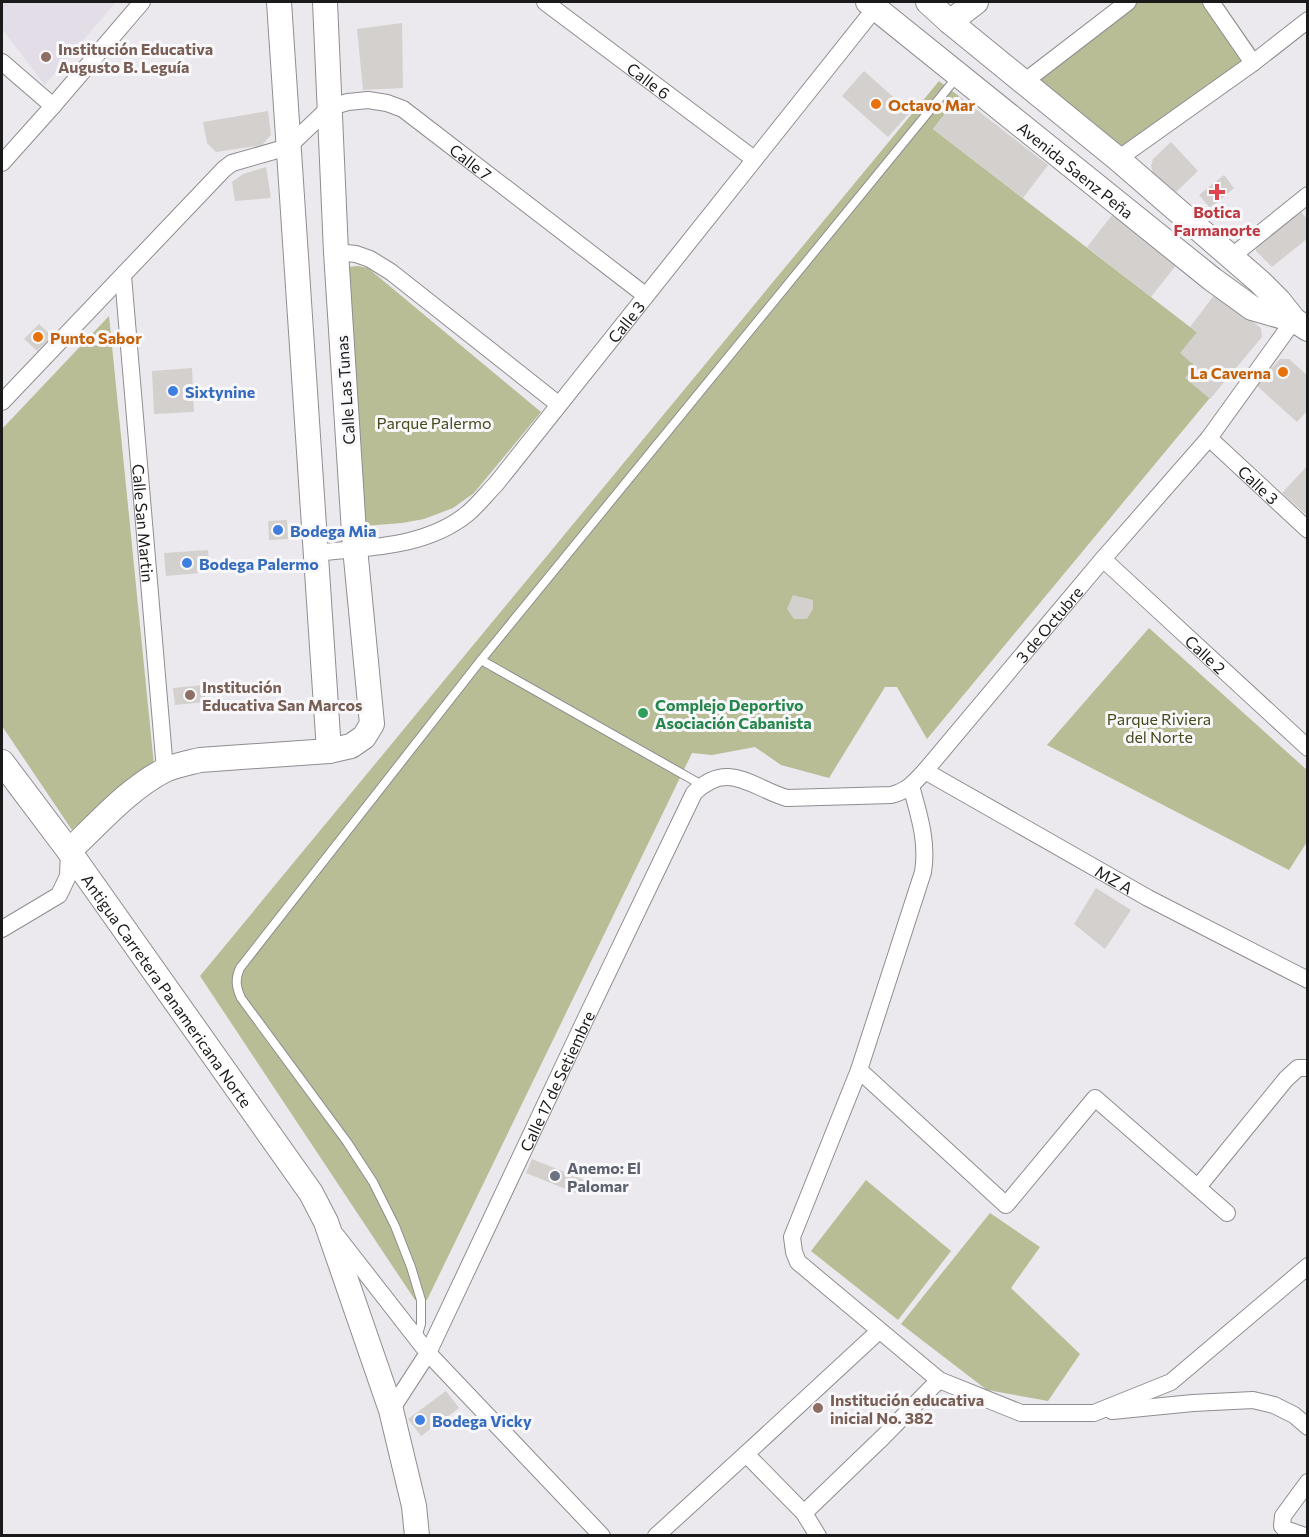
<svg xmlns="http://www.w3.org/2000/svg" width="1309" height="1537" viewBox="0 0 1309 1537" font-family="Commissioner,sans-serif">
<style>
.built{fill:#e3dde7}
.green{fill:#b9bd96}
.building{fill:#d4d0ce}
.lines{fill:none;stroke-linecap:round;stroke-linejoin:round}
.lane-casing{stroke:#8e8d90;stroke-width:10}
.street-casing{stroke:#8e8d90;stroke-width:18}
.secondary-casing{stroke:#8e8d90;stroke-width:26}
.lane{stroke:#fff;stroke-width:8}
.street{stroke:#fff;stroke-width:16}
.secondary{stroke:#fff;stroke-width:24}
.education-dot{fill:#8d6e63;stroke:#f8f7fa;stroke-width:2}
.food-dot{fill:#e8710a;stroke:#f8f7fa;stroke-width:2}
.health-dot{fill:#e0444e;stroke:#f8f7fa;stroke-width:2}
.shop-dot{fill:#3f7fe0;stroke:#f8f7fa;stroke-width:2}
.leisure-dot{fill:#2e9e5b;stroke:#f8f7fa;stroke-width:2}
.worship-dot{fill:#6b7280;stroke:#f8f7fa;stroke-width:2}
.labels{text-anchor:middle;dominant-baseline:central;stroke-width:6;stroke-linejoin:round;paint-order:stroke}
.education-label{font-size:16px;font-weight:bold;fill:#785e54;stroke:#f8f7fa;text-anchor:start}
.street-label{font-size:16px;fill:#1b1a1b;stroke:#f8f7fa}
.food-label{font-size:16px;font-weight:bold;fill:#c56008;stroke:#f8f7fa;text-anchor:start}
.health-label{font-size:16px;font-weight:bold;fill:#be3a42;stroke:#f8f7fa}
.shop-label{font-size:16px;font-weight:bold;fill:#366cbe;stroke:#f8f7fa;text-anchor:start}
.park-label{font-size:16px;fill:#474a1b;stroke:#f8f7fa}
.leisure-label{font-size:16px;font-weight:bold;fill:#27864d;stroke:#f8f7fa;text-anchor:start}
.worship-label{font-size:16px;font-weight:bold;fill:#5b616d;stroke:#f8f7fa;text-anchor:start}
</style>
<rect width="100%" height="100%" fill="#ebe9ed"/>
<!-- built -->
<path class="built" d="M2,2H116L45,85L2,29Z"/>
<!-- green -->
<g class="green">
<path d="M1125,2H1222L1257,52L1109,168L1016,88Z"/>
<path d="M939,81L959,96L933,129L1238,364L927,739L897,687H885L829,778L781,765L755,747L712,755L692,753L427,1300H415L200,976Z"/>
<path d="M358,266L368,268L541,412L474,493L453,508L424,519L402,523L364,526L347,267Z"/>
<path d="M109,316L154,765L116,790L72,830L2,726V429Z"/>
<path d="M1149,628L1307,770V842L1289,870L1047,745Z"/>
<path d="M866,1180L951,1251L898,1320L811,1251Z"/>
<path d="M990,1213L1040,1247L1011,1288L1080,1354L1048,1401L987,1390L901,1324Z"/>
</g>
<!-- building -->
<g class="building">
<path d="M402,23L403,88L363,90L357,29Z"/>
<path d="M864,71L910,112L888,137L842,96Z"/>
<path d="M959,96L1048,165L1023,198L933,129Z"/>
<path d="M268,111L271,135L262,145L216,152L207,143L203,122Z"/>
<path d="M1171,142L1198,171L1176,192L1153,173L1151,166L1153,159Z"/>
<path d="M266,167L271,198L235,201L232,182L243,174Z"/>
<path d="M1224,175L1234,188L1210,208L1199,195Z"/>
<path d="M1296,206L1308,220V238L1272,267L1256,251V240Z"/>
<path d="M1113,214L1177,264L1151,297L1087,247Z"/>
<path d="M1215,294L1261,328L1262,337L1210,399L1185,378L1195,366L1180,353L1197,332L1190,327Z"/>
<path d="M39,324L52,336L37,351L24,339Z"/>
<path d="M1280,359H1289L1308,376V410L1297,422L1256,385Z"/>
<path d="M192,368L194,412L154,414L152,371Z"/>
<path d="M1308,465V516L1282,493Z"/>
<path d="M287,520L288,539L269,540L268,521Z"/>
<path d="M208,550L210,572L166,576L164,553Z"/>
<path d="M793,595L813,600V609L807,619H794L787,609Z"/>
<path d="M204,685L206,702L175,705L173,688Z"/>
<circle cx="789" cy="707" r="7"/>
<path d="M1096,888L1131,910L1105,949L1074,924Z"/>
<path d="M532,1159L584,1180L578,1194L526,1173Z"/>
<path d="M446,1391L459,1408L421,1436L408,1419Z"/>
</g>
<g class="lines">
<defs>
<g id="lane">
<path d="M481,660L702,785"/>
<path d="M417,1338L421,1324V1300L411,1267L395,1226L373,1182L347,1142L241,998C236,987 235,979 240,968L481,660L957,77"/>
</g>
<g id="street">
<path id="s1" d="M545,2L754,159"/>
<path d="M1211,2L1253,63"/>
<path d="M2,62L53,106"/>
<path d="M1024,82L1128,2"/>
<path d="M1118,159L1253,63L1308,20"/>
<path d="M2,163L53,106L142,2"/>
<path d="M336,252L356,254L370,259L391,272L558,404"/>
<path d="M1231,257L1308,195"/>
<path id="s2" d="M123,276L165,770"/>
<path id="s3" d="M2,402L224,169L232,163L288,147L330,107L348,102L368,100L387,103L403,109L645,295"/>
<path id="s4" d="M1209,438L1308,530"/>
<path id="s5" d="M316,553C367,547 425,548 467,514C478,505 487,493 496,484L880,2"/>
<path id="s6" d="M1103,559L1308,748"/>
<path id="s7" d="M925,771L1148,898L1308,980"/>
<path d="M911,786C919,815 928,842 923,872L859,1070L792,1237L794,1252L798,1262L939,1380L1021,1413H1094L1171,1382L1308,1266"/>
<path d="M2,929L59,895L68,876L69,851"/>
<path d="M859,1070L1006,1205L1095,1098L1227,1213"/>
<path d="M1198,1187L1286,1079L1298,1068H1308"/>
<path d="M336,1235L428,1353L602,1536"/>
<path id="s8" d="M391,1410L428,1353L585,1020L694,793C728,759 752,788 787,798L891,795C907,791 914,783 925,771L1103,559L1209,438L1294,320"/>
<path d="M1112,1411L1193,1403L1253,1400L1274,1405L1294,1415L1308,1427"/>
<path d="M746,1454L804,1513L818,1536"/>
<path d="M804,1513L883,1437L939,1380"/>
<path d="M656,1536L746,1454L879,1331"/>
<path d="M1305,1536L1285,1529L1282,1526L1283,1516L1308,1482"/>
</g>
<g id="secondary">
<path d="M279,2L329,751"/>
<path id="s9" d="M868,2L1212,279L1252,308L1294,320L1308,329"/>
<path d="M928,2L950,22L1118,159L1260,282L1279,301L1294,320"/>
<path d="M950,22L976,2"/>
<path id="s10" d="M2,762L69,851L311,1193L326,1222L391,1410L414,1506L417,1536"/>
<path d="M69,851C99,823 128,789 165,770C176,765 188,763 200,760L329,751L351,746L364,737L372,724L355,548L336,252L325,2"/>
</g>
</defs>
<!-- lane casing -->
<use href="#lane" class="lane-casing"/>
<!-- street casing -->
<use href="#street" class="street-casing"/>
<!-- secondary casing -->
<use href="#secondary" class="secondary-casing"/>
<!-- lane -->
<use href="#lane" class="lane"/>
<!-- street -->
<use href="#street" class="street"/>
<!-- secondary -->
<use href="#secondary" class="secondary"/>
</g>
<!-- markers -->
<g class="education-dot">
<circle cx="46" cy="57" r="6"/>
<circle cx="190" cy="695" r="6"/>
<circle cx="818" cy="1408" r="6"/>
</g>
<g class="food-dot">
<circle cx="876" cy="104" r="6"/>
<circle cx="38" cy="337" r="6"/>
<circle cx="1283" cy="372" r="6"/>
</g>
<path class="health-dot" d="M1214 183h6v6h6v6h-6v6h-6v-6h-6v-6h6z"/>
<g class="shop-dot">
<circle cx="173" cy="391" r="6"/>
<circle cx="278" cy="530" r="6"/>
<circle cx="187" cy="563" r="6"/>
<circle cx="420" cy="1420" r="6"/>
</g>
<circle class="leisure-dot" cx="643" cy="713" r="6"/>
<circle class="worship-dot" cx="555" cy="1176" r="6"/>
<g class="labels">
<!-- education labels -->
<g class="education-label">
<text x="58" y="48">Institución Educativa<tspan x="58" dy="18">Augusto B. Leguía</tspan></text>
<text x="202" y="686">Institución<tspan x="202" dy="18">Educativa San Marcos</tspan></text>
<text x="830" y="1399">Institución educativa<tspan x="830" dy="18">inicial No. 382</tspan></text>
</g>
<!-- street labels -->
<g class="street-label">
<text stroke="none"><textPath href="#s1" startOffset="130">Calle 6</textPath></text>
<text stroke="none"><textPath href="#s3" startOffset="609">Calle 7</textPath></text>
<text stroke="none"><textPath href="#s9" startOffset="267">Avenida Saenz Peña</textPath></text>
<text stroke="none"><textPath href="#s5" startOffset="408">Calle 3</textPath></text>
<text transform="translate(345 390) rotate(-94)">Calle Las Tunas</text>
<text stroke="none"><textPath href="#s4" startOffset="68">Calle 3</textPath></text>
<text stroke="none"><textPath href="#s2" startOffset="248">Calle San Martin</textPath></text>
<text stroke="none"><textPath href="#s8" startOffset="1128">3 de Octubre</textPath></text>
<text stroke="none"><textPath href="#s6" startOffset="140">Calle 2</textPath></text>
<text stroke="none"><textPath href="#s7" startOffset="218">MZ A</textPath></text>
<text stroke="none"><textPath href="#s10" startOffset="282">Antigua Carretera Panamericana Norte</textPath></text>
<text stroke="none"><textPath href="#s8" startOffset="369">Calle 17 de Setiembre</textPath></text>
</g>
<!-- food labels -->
<g class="food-label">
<text x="888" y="104">Octavo Mar</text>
<text x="50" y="337">Punto Sabor</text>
<text x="1271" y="372" text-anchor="end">La Caverna</text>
</g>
<!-- health labels -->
<g class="health-label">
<text x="1217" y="211">Botica<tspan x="1217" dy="18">Farmanorte</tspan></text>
</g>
<!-- shop labels -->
<g class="shop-label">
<text x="185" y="391">Sixtynine</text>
<text x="290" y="530">Bodega Mia</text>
<text x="199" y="563">Bodega Palermo</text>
<text x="432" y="1420">Bodega Vicky</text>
</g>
<!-- park labels -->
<g class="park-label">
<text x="434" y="422">Parque Palermo</text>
<text x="1159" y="718">Parque Riviera<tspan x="1159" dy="18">del Norte</tspan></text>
</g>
<!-- leisure labels -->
<g class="leisure-label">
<text x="655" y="704">Complejo Deportivo<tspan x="655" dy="18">Asociación Cabanista</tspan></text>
</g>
<!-- worship labels -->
<g class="worship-label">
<text x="567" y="1167">Anemo: El<tspan x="567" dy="18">Palomar</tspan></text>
</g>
</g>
<!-- border -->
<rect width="1309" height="1537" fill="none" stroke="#1b1a1b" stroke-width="6"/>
</svg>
